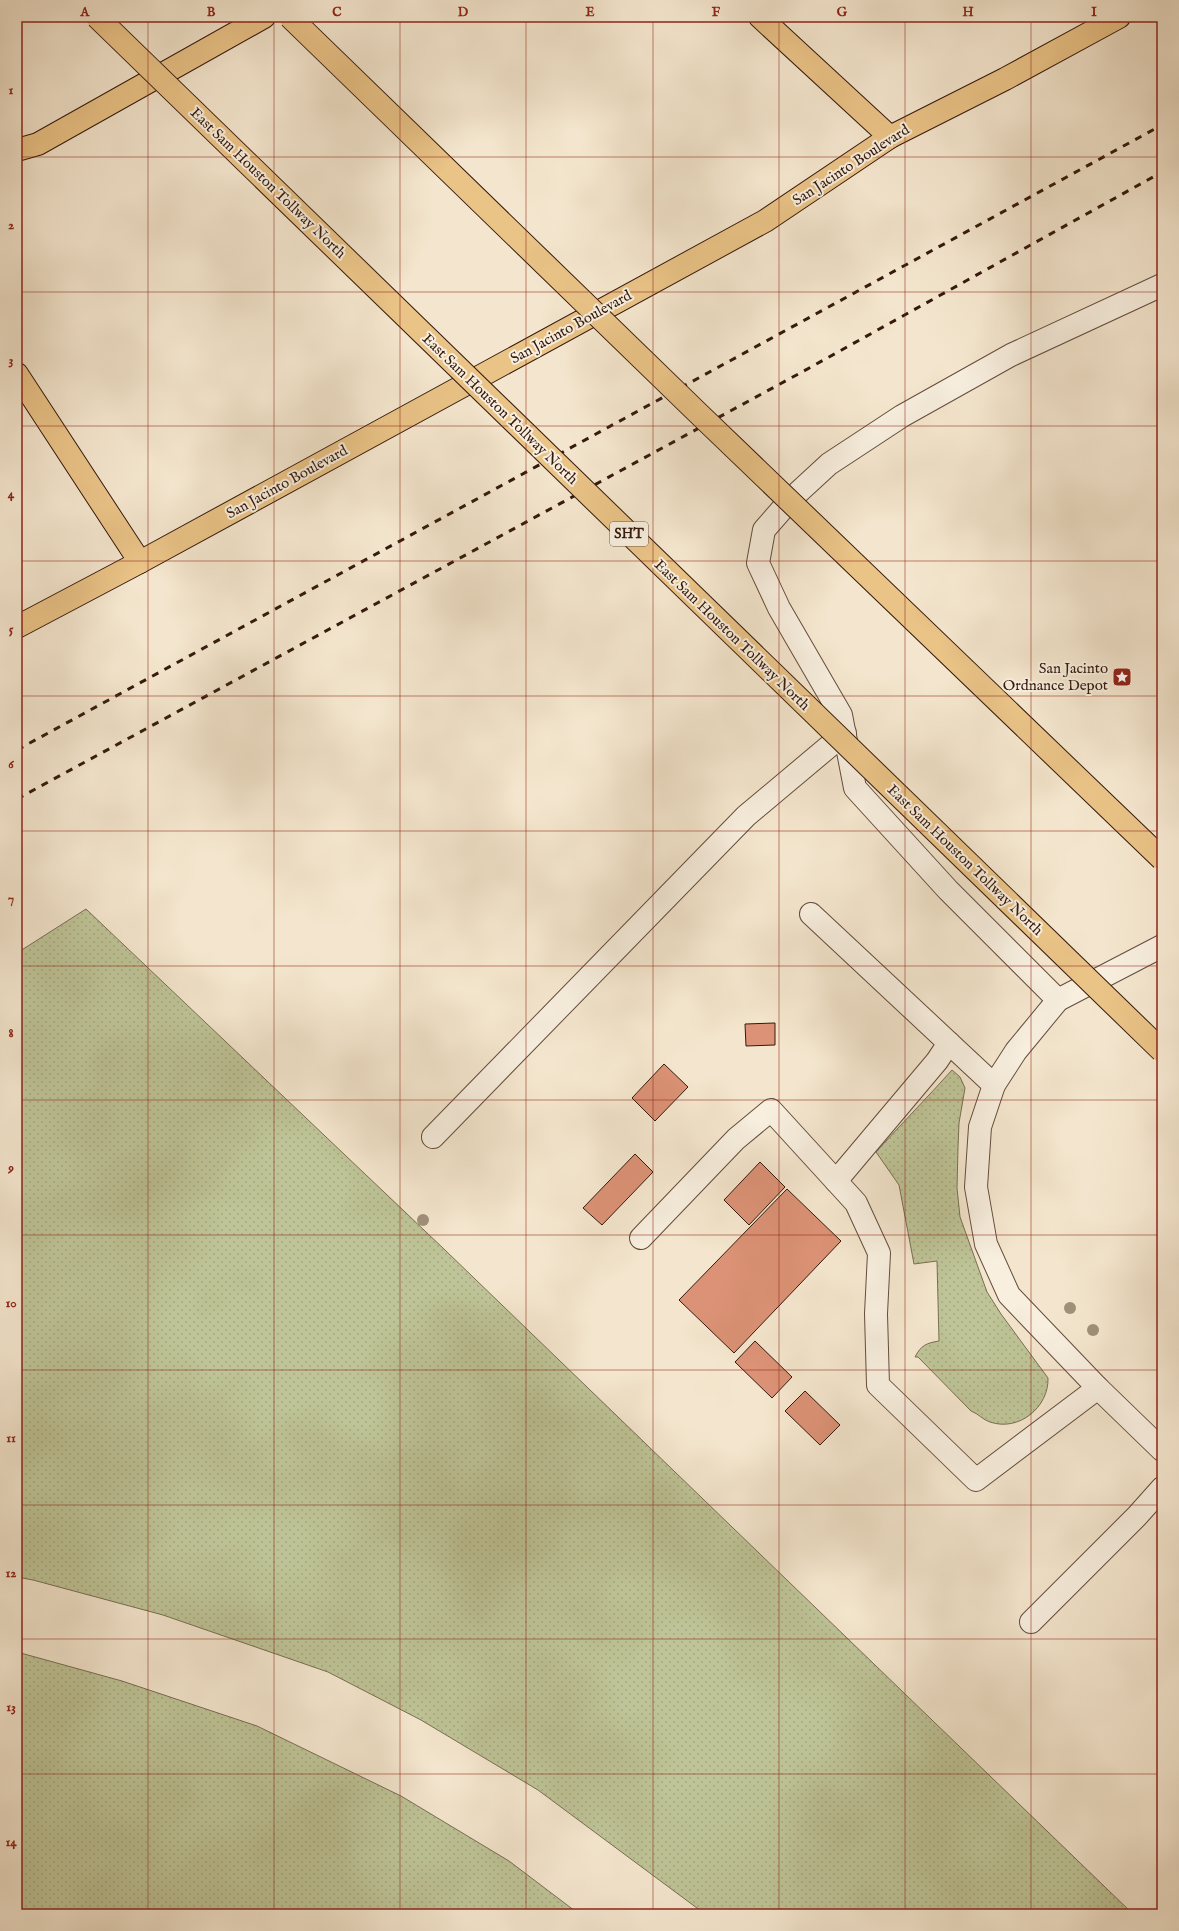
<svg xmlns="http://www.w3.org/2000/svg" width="1179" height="1931" viewBox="0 0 1179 1931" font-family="'IM FELL English',serif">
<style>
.green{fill:url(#green-dots);stroke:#796e52}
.building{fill:#dc9276;stroke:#34190d}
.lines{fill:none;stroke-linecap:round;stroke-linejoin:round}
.minor-casing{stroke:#644c3d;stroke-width:24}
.major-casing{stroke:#34190d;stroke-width:24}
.minor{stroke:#f8efdf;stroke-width:22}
.major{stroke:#eac387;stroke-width:22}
.rail{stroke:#34190d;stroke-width:3;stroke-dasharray:7 7;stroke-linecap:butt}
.highway-bridge-casing{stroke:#34190d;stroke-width:24;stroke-linecap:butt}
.highway-bridge{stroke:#eac387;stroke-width:22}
.tree{fill:#a1917a}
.grid{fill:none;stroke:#8f2418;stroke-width:1;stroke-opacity:0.55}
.labels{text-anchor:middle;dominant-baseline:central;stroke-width:4;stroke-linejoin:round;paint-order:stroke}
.shield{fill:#f8efdf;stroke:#6f594c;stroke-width:1}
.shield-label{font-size:14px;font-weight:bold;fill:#34190d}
.street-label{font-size:15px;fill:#34190d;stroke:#f8efdf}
.poi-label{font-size:15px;fill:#34190d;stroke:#f8efdf;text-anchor:end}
.neatline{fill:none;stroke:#8f2418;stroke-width:1.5}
.grid-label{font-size:13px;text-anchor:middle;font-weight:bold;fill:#8f2418}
</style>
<defs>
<pattern id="green-dots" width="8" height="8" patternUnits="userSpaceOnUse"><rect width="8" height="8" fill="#bec497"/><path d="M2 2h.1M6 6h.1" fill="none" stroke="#a4a881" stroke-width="1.8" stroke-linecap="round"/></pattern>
</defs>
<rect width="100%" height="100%" fill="#f4e6ce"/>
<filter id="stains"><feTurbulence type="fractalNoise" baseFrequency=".005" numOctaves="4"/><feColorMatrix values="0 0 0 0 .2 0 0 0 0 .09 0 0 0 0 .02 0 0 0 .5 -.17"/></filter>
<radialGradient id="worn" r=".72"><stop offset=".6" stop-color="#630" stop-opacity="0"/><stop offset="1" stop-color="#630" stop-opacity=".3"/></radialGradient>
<!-- green -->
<g class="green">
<path d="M86,909L445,1250L1133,1914H705L538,1790L421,1720L328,1672L163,1615L33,1580L17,1577V953Z"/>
<path d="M952,1070L960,1077L965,1088L959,1123L958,1147L957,1188L960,1217L987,1292L1001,1314L1048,1378C1049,1407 1019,1432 990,1422C983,1420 979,1414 971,1411L918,1357H915C921,1345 927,1343 939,1341L937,1261L914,1264L899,1185L876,1152C901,1124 927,1098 952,1070Z"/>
<path d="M17,1652L122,1681L257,1726L401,1796L509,1861L579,1914H17Z"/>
</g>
<!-- building -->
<g class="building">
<path d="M775,1023V1045L746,1046L745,1024Z"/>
<path d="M664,1064L688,1087L655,1121L632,1098Z"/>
<path d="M635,1154L653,1172L602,1225L583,1208Z"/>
<path d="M760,1162L785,1187L749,1225L724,1200Z"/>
<path d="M787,1189L841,1241L734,1353L679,1300Z"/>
<path d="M755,1341L792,1377L772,1398L735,1362Z"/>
<path d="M805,1391L840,1425L820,1445L785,1411Z"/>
</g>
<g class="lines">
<defs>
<g id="minor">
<path d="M811,914L949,1043L937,1061L836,1181"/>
<path d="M1162,946L1058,1000L1016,1051L994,1085L980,1127L976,1187L986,1244L1009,1295L1098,1388L1162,1450"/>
<path d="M1058,1000L948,890L855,788L841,715L779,608L758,563L764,530L791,499L829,464L902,416L1011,355L1162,285"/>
<path d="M949,1043L994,1085"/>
<path d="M433,1137L746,816L845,733"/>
<path d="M641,1238L736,1139L771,1110L856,1203L879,1253L876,1314L878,1385L976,1480L1098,1388"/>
<path d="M1031,1622L1137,1516L1162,1488"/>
</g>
<g id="major">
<path d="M760,17L890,137"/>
<path d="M17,150L38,144L264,17"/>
<path d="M17,374L140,562"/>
<path d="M17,627L140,562L765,221L890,137L1005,79L1119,17"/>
</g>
</defs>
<!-- minor casing -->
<use href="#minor" class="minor-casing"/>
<!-- major casing -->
<use href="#major" class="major-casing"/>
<!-- minor -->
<use href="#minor" class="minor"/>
<!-- major -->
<use href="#major" class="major"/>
<!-- rail -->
<g class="rail">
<path d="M17,750L1162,125"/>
<path d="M17,799L802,372L1162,172"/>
</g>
<defs>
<g id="highway-bridge">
<path d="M97,17L1162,1051"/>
<path d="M290,17L699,414L1162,859"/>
</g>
</defs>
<!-- highway-bridge casing -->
<use href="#highway-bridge" class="highway-bridge-casing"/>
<!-- highway-bridge -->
<use href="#highway-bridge" class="highway-bridge"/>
</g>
<!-- trees -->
<g class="tree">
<circle cx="423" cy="1220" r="6"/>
<circle cx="1070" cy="1308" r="6"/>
<circle cx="1093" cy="1330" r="6"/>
</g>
<!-- grid -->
<path class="grid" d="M148,17V1914M274,17V1914M400,17V1914M526,17V1914M653,17V1914M779,17V1914M905,17V1914M1031,17V1914M17,157H1162M17,292H1162M17,426H1162M17,561H1162M17,696H1162M17,831H1162M17,966H1162M17,1100H1162M17,1235H1162M17,1370H1162M17,1505H1162M17,1639H1162M17,1774H1162"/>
<!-- icons -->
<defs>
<symbol id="sight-square" viewBox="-11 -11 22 22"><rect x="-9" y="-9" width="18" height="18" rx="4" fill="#8f2418" stroke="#f8efdf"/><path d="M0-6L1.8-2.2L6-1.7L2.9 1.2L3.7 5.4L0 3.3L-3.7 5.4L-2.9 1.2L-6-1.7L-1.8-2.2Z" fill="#fff"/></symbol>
</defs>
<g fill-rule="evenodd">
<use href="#sight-square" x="1111" y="666" width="22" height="22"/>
</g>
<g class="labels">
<!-- shield labels -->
<rect class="shield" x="610" y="522" width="38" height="24" rx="3"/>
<g class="shield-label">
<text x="629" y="534">SHT</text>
</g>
<!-- street labels -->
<g class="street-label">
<text transform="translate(851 165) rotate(-33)">San Jacinto Boulevard</text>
<text transform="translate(268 183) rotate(44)">East Sam Houston Tollway North</text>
<text transform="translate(571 327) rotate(-29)">San Jacinto Boulevard</text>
<text transform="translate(500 409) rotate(44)">East Sam Houston Tollway North</text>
<text transform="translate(287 482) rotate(-29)">San Jacinto Boulevard</text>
<text transform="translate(732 635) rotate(44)">East Sam Houston Tollway North</text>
<text transform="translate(965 860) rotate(44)">East Sam Houston Tollway North</text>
</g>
<!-- poi labels -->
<g class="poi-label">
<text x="1108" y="668">San Jacinto<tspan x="1108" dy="17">Ordnance Depot</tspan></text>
</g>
</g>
<!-- margin -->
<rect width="1179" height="1931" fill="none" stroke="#f4e6ce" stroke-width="44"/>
<rect x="22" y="22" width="1135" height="1887" class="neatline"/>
<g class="grid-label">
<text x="85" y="16">A</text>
<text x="211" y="16">B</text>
<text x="337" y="16">C</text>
<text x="463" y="16">D</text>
<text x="590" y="16">E</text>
<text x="716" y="16">F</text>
<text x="842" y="16">G</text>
<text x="968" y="16">H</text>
<text x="1094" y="16">I</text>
<text x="11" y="94">1</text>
<text x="11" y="229">2</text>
<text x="11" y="364">3</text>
<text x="11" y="498">4</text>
<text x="11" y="633">5</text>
<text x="11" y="768">6</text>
<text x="11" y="903">7</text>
<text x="11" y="1037">8</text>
<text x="11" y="1172">9</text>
<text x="11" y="1307">10</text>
<text x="11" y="1442">11</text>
<text x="11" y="1577">12</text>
<text x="11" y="1711">13</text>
<text x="11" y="1846">14</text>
</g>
<rect width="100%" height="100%" filter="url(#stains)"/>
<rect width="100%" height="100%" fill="url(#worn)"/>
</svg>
